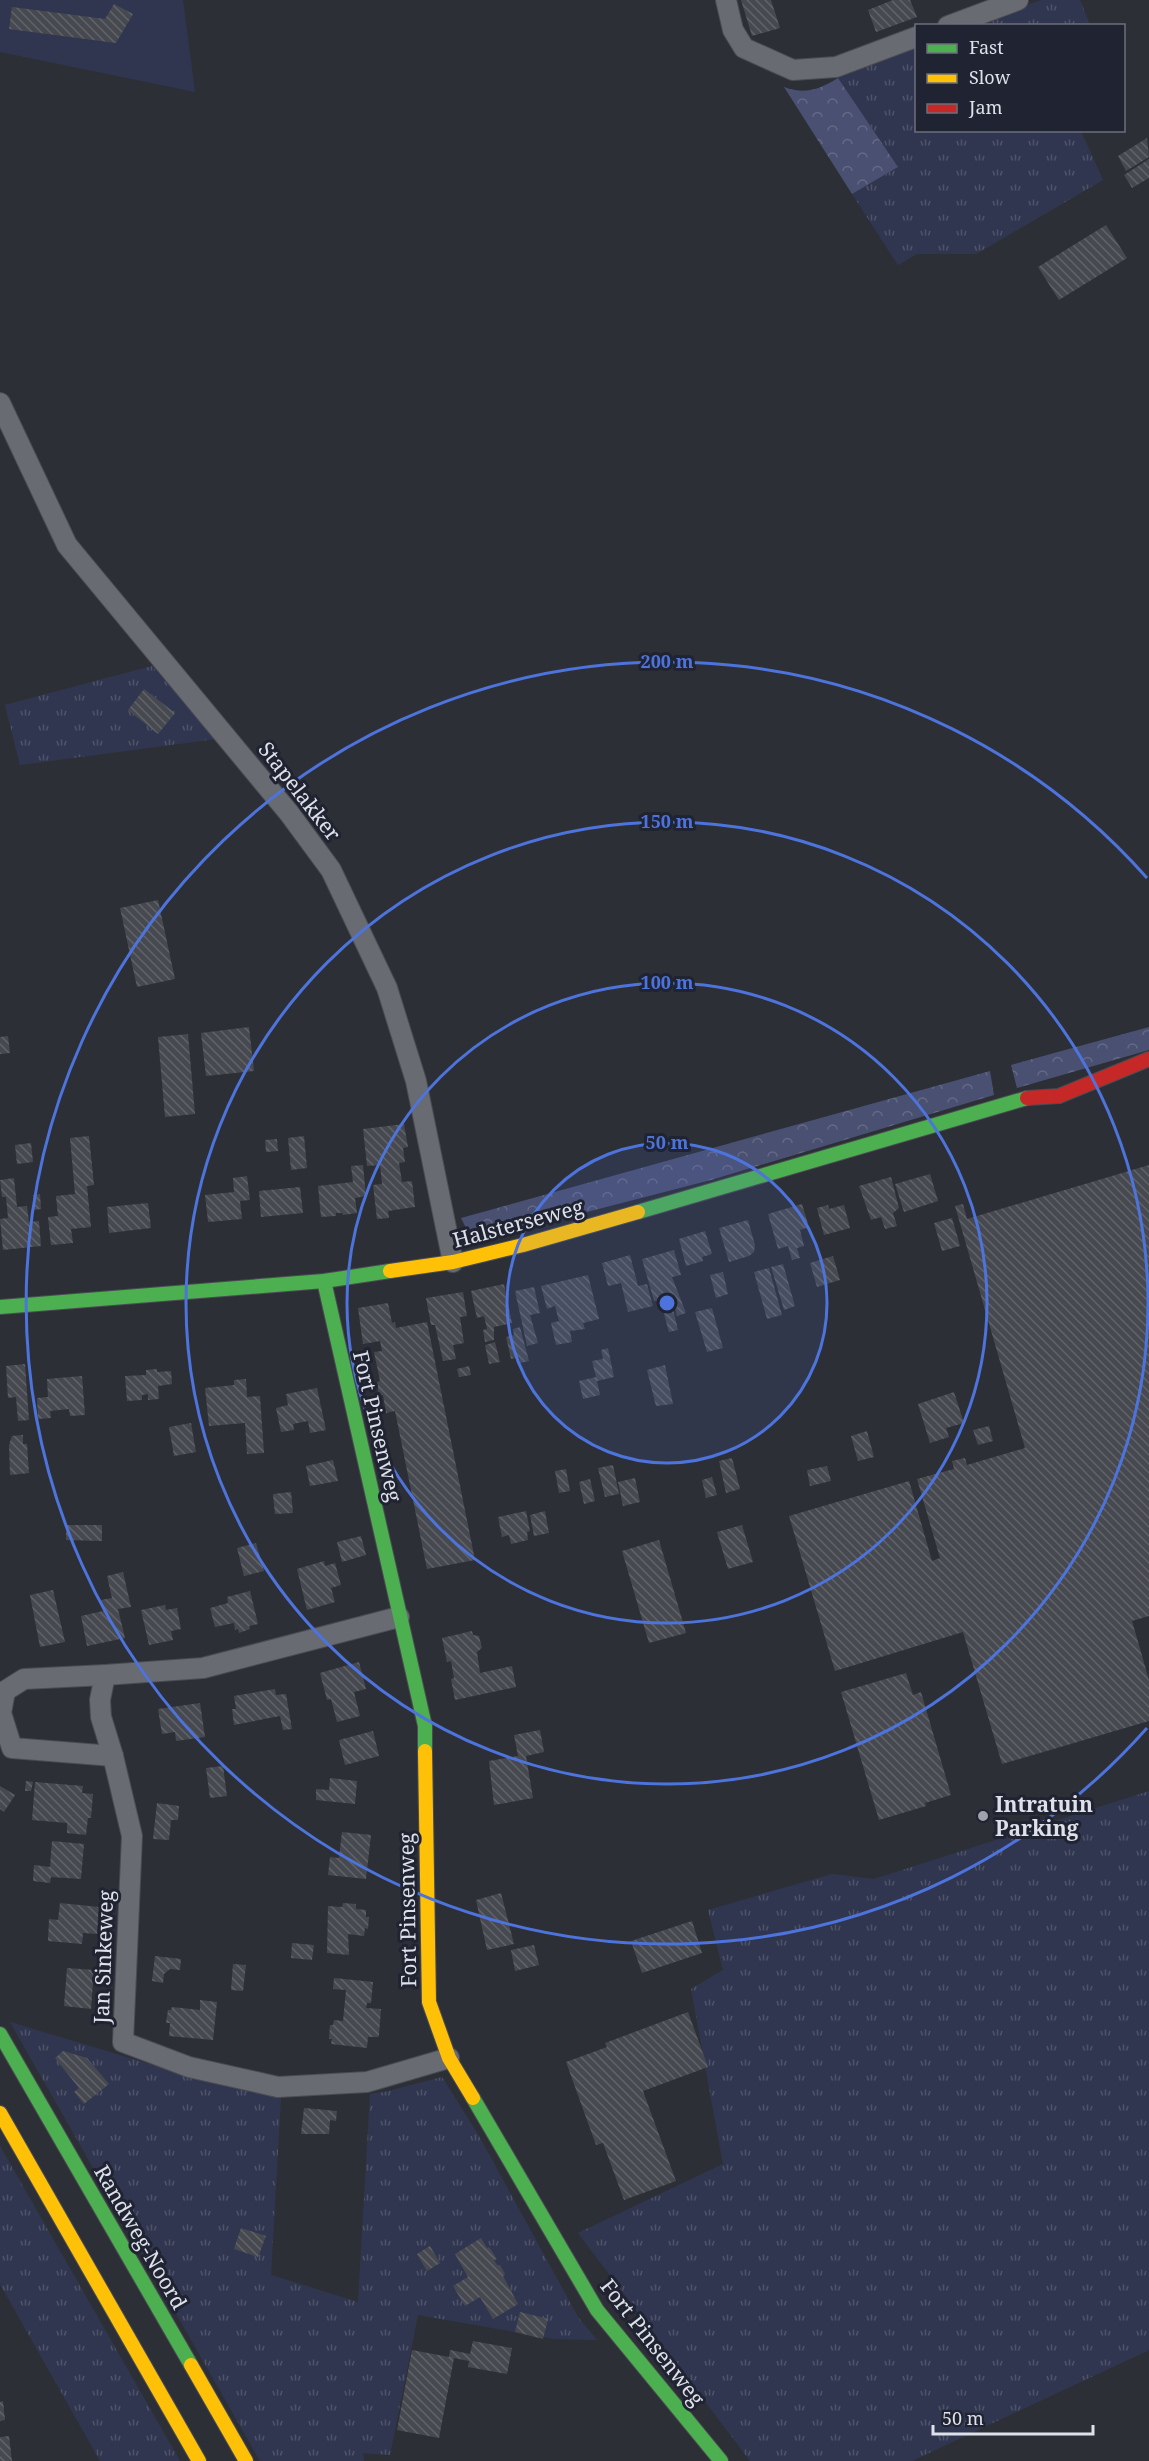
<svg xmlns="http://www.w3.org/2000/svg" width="1149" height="2461" viewBox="0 0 1149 2461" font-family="'Noto Serif',serif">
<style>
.grass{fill:url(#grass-tufts)}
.forest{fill:url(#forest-crowns)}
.garden{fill:#313650}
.building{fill:url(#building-back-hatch)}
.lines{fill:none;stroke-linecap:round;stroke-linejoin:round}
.street-casing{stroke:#4b4c53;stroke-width:22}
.fast-casing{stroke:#4b4c53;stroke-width:16}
.slow-casing{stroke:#4b4c53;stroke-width:16}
.jam-casing{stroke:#4b4c53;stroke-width:16}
.street{stroke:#696b72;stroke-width:20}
.fast{stroke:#4caf50;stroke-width:14}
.slow{stroke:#ffc107;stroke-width:14}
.jam{stroke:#c62828;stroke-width:14}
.ring{fill:none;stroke:#4d73dc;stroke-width:3}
.poi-dot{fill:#a0a3ab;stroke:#202331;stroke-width:2}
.labels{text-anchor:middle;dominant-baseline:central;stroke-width:6;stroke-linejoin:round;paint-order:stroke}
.street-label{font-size:21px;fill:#dee1ea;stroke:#202331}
.poi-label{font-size:21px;font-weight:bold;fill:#dee1ea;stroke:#202331;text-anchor:start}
.centre{fill:#4d73dc;stroke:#202331;stroke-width:3}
.ring-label{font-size:18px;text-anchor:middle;font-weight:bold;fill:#4d73dc;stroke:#202331;stroke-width:6;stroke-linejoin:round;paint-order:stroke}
</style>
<defs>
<pattern id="grass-tufts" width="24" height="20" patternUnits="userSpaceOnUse" patternTransform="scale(1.5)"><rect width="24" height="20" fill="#313650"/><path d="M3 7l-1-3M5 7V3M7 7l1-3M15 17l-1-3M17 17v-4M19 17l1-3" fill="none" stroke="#4e5369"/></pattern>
<pattern id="forest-crowns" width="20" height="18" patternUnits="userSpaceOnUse" patternTransform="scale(1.5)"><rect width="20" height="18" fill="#4a5071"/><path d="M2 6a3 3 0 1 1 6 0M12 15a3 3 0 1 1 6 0" fill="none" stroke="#646985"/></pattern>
<pattern id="building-back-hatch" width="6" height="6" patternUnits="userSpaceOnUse" patternTransform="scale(1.5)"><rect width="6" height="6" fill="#474950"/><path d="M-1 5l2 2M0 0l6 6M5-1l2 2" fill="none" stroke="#616369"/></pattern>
</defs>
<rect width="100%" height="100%" fill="#2d2f37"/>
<!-- grass -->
<g class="grass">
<path d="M1041,0H1080L1090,25L971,26Z"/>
<path d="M916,47V130L1081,131L1103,180L976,254H917L898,265L852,194L898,167L838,78Z"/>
<path d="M152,666L216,739L20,765L5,705Z"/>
<path d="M1149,1791V2350L912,2461H750L578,2233L723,2164L691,1989L723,1970L708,1910L832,1874L874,1879Z"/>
<path d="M10,2022L216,2084L281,2098L271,2275L358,2302L370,2094L384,2092L442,2077L479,2136L578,2317L597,2340L555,2339L418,2315L390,2455L363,2453L364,2461H260Z"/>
<path d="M0,2146L180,2461H100L0,2284Z"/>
</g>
<!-- forest -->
<g class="forest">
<path d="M838,78L898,167L852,194L784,87C805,95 820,89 838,78Z"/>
<path d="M1149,1027V1050L1017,1088L1011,1065Z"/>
<path d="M990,1071L994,1095L711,1180L552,1221L487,1235L468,1232L461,1218Z"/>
</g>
<!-- garden -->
<path class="garden" d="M0,0H183L195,92L0,52Z"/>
<!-- building -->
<g class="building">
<path d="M741,0H771L780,28L752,36Z"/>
<path d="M893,0H910L917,17L876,32L868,10Z"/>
<path d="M114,4L133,14L116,43L9,29L12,7L105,19Z"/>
<path d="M1147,138L1149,157L1126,171L1118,156Z"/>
<path d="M1149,159V178L1132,188L1124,175Z"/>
<path d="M1106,225L1127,258L1059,300L1038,267Z"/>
<path d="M144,689L175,713L158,734L128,710Z"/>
<path d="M158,900L175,979L137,987L120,908Z"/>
<path d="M249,1027L254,1071L206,1076L201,1033Z"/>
<path d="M188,1034L195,1114L165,1117L158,1037Z"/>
<path d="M8,1036L10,1053L0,1054V1037Z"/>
<path d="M404,1124L408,1147L403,1148L405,1162L399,1163L402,1182L412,1181L415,1207L388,1211L389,1218L377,1219L373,1185L382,1184L380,1165L367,1166L363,1129Z"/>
<path d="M89,1136L94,1185L87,1186L91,1227L71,1229L73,1243L51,1245L48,1217L58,1216L56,1196L75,1194L70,1138Z"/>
<path d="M304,1136L307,1168L291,1170L288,1138Z"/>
<path d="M277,1139L278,1151L266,1152L265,1140Z"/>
<path d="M31,1143L33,1162L17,1164L15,1145Z"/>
<path d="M363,1165L366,1196L355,1198L357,1213L343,1215L342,1213H336V1216L321,1217L318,1186L353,1182L351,1166Z"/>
<path d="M1149,1165V1616L1132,1621L1149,1680V1721L1002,1764L963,1632L835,1671L789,1516L909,1481L932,1561L940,1558L917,1479L954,1469L952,1461L965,1458L967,1465L1025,1448L955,1206L963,1204L967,1219Z"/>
<path d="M930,1174L938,1201L904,1212L895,1184Z"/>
<path d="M247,1176L250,1200L240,1201L242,1219L208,1222L205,1195L234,1192L233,1178Z"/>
<path d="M891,1177L899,1208L893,1213L897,1226L885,1229L881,1217L871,1220L859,1186Z"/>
<path d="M14,1178L17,1207L27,1206L29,1222L39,1221L41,1246L3,1250L0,1219L8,1218L6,1197H2L0,1180Z"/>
<path d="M300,1187L303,1213L261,1217L259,1191Z"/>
<path d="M40,1194L41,1209L34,1210L33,1195Z"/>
<path d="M148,1203L151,1228L109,1233L107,1207Z"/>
<path d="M802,1204L809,1227L800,1230L804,1246L797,1248L800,1258L792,1260L788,1246L778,1249L768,1214Z"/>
<path d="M828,1205L829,1209L844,1205L850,1228L824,1235L817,1208Z"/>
<path d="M952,1218L960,1246L942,1251L934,1223Z"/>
<path d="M748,1220L755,1245L754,1252L749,1256L729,1262L719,1228Z"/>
<path d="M705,1231L712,1254L702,1257L703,1261L686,1266L679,1239Z"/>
<path d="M674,1250L681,1275L672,1277L686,1313L677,1316L674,1305H672L678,1330L669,1332L660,1300L654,1301L642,1259Z"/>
<path d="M630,1255L638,1286L647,1284L653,1306L628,1312L621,1283L608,1286L602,1263Z"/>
<path d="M833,1256L840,1280L817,1287L810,1263Z"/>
<path d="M783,1264L795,1306L784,1310L771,1267Z"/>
<path d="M769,1268L782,1315L767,1319L754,1272Z"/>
<path d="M723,1272L728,1294L716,1298L710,1275Z"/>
<path d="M588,1275L599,1319L583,1323L585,1329L570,1331L572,1342L556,1345L551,1323L559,1321L555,1306L547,1309L541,1286Z"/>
<path d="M504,1284L512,1323L494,1327V1340L485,1342L483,1330L487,1329L484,1316L477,1318L471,1291Z"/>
<path d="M534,1287L540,1313L530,1315L538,1343L527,1346L515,1291Z"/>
<path d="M463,1292L467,1316L460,1317L464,1343L453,1345L456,1359L443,1361L435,1325H431L426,1298Z"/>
<path d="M388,1303L392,1323L395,1322L396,1328L427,1322L475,1560L427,1569L395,1411L386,1413L383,1395L379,1396L377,1382L380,1381L374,1352L382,1351L380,1341L363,1344L358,1308Z"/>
<path d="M712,1308L723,1348L707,1352L695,1312Z"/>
<path d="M520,1327L529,1361L520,1363L519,1357L511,1359L506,1337L514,1335L513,1329Z"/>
<path d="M495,1342L500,1362L489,1364L485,1345Z"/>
<path d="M608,1348L614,1377L597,1381L600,1395L583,1399L579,1381L596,1377L592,1361L603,1359L601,1350Z"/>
<path d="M25,1364L29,1420L18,1421L16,1397L8,1398L6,1366Z"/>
<path d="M665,1365L673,1404L656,1406L647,1370Z"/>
<path d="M469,1366L471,1375L459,1377L457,1369Z"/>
<path d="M157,1369V1372L171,1371L172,1384L158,1386L159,1399L148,1400V1394L142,1395V1400L127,1401L125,1376L146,1375V1370Z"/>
<path d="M82,1376L85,1415L70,1416L69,1409L50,1411L51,1418L38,1419L37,1398L48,1397L47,1379Z"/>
<path d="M246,1379L247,1397L260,1396L264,1453L247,1454L245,1423L209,1426L205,1388L234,1385V1380Z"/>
<path d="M317,1388L326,1430L310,1433L308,1421L293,1424L294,1430L281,1432L276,1408L288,1405L286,1394Z"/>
<path d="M954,1392L964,1423L946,1428L949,1437L930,1443L918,1404Z"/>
<path d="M191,1423L196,1452L174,1456L169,1427Z"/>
<path d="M989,1426L993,1441L978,1445L973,1430Z"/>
<path d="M867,1431L874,1457L858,1461L851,1436Z"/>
<path d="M23,1435V1444H27L29,1473L10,1475L9,1445L12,1436Z"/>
<path d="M732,1458L740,1489L726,1493L719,1461Z"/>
<path d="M333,1460L338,1481L310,1486L306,1466Z"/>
<path d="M613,1465L619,1494L605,1497L598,1468Z"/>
<path d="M827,1466L831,1481L810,1486L807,1470Z"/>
<path d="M566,1469L570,1491L559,1493L555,1471Z"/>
<path d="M712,1477L717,1495L706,1498L702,1480Z"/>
<path d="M635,1478L640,1502L623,1506L618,1482Z"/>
<path d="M590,1479L595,1501L584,1504L579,1482Z"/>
<path d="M291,1492L293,1513L275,1514L273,1494Z"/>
<path d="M526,1511L530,1531L527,1532L528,1540L511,1544L509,1535L502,1537L498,1517Z"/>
<path d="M545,1511L549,1533L534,1536L530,1515Z"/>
<path d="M66,1525H102V1541L66,1540Z"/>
<path d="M742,1525L753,1562L728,1569L717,1532Z"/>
<path d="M361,1536L366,1555L342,1562L337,1542Z"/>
<path d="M659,1540L686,1633L649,1643L622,1551Z"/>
<path d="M256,1543L264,1571L244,1576L237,1548Z"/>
<path d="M324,1561L325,1566L335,1563L341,1585L331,1588L335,1602L307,1610L297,1569Z"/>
<path d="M123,1572L131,1607L118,1609L125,1638L87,1646L81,1616L103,1611L101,1600L112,1598L107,1576Z"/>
<path d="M53,1590L65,1642L40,1647L30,1595Z"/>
<path d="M250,1591L258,1624L249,1626L250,1629L239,1633L238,1629L235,1630L234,1623L215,1627L210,1608L228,1603L227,1597Z"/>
<path d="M165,1605L166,1610L177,1608L181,1629L171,1631L173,1640L149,1645L141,1610Z"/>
<path d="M472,1631L473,1635L479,1636L482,1648L477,1652L480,1673L512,1666L516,1687L455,1700L451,1679L454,1678L451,1661L447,1662L442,1638Z"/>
<path d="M359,1662L366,1689L354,1692L360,1716L337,1722L331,1699L327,1700L320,1673Z"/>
<path d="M906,1673L913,1695L921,1692L951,1795L925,1803L926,1806L879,1820L841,1692Z"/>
<path d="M275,1689L276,1695L286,1694L292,1729L283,1730L280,1716L234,1725L232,1709H236L234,1696Z"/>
<path d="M200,1703L205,1737L176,1741L175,1732L162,1734L158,1709Z"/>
<path d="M540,1730L544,1752L526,1756L533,1798L494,1805L489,1761L518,1756L514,1735Z"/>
<path d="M373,1731L379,1756L345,1765L339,1740Z"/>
<path d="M223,1766L227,1796L210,1798L206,1768Z"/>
<path d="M330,1778L357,1781L355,1804L316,1800V1789L329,1790Z"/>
<path d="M26,1781L33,1782L31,1791H25Z"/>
<path d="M35,1782L83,1786L82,1793L93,1794L91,1818H88L86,1835L67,1833V1823L32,1820Z"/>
<path d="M0,1786L15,1795L4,1812L0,1809Z"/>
<path d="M157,1803L179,1806L178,1820H171L169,1840L153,1839Z"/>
<path d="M342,1832L371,1835L366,1879L328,1875L330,1857L339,1858Z"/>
<path d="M52,1841L84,1844L81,1879L51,1877L50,1883L33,1881L34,1865L50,1867Z"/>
<path d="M501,1893L514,1944L487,1950L476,1900Z"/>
<path d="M60,1903L99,1907L97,1934L83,1933L82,1944L48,1941L49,1919L58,1920Z"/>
<path d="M343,1903L356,1904V1909L366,1910V1917H369L368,1929L365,1928L364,1936L348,1934L349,1955L327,1953L328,1906L342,1907Z"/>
<path d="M692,1921L702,1953L642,1973L631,1941Z"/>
<path d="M292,1943L314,1945L312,1960L291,1958Z"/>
<path d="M534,1945L539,1965L515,1971L511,1950Z"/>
<path d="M155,1956L181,1959L180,1970L170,1969L164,1974L163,1983L152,1981Z"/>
<path d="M233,1964L246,1965L243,1991L231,1990Z"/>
<path d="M67,1968L94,1970L91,2009L64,2006Z"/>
<path d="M334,1978L373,1982L371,2003H367L366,2008L381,2009L379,2035L378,2037H368L367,2048L331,2044L332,2039H329L330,2025H333L334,2020L343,2021L346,1990L333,1989Z"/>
<path d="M200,2000L217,2002L213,2040L169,2036L170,2023H166L168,2010H171L172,2007L200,2010Z"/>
<path d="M688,2012L708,2067L643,2091L676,2181L624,2200L603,2143L596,2145L566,2062L607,2047L605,2043Z"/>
<path d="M63,2051L87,2058L109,2084L84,2104L74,2092L79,2088L55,2058Z"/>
<path d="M304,2108L337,2111L336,2121L330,2120L329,2134H301Z"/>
<path d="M241,2228L266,2236L258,2257L234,2249Z"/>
<path d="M481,2238L487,2248L489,2247L497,2259L494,2260L497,2265H500L505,2274L503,2276L518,2304L493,2319L480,2297L465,2306L453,2286L468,2277L455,2254Z"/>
<path d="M430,2246L440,2263L427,2271L417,2254Z"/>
<path d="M520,2312L548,2319L543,2339L515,2332Z"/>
<path d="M473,2341L512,2348L507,2374L468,2367L469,2361L454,2358L439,2438L397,2430L412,2350L449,2357L450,2350L470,2354Z"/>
<path d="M3,2401L5,2420L0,2421V2402Z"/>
<path d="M9,2436L12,2461H0V2437Z"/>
</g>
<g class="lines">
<defs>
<g id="street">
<path d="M726,0L733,30L744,48L793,70L836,67L916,37"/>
<path d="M948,26L1018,0"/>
<path d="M0,403L67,545L289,813L331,870L387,988L416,1081L453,1262"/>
<path d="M399,1617L203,1668L105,1675L100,1700L101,1717L113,1756L132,1836L123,2042L189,2067L278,2087L367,2082L449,2058"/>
<path d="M105,1675L24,1679L5,1691L1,1713L12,1748L113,1756"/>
</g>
<g id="fast">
<path d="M638,1212L1027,1098"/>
<path d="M324,1281L425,1726V1751"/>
<path d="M0,1307L324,1281L390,1271"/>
<path d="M0,2034L191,2365"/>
<path d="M473,2098L597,2310L721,2461"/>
</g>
<g id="slow">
<path d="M390,1271L453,1262L523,1245L638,1212"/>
<path d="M425,1751L429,2002L449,2058L473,2098"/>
<path d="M0,2113L199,2461"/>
<path d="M191,2365L246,2461"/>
</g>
<path id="jam" d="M1027,1098L1059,1096L1149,1059"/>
</defs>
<!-- street casing -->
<use href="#street" class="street-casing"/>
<!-- fast casing -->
<use href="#fast" class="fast-casing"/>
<!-- slow casing -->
<use href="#slow" class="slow-casing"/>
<!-- jam casing -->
<use href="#jam" class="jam-casing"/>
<!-- street -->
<use href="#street" class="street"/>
<!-- fast -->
<use href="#fast" class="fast"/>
<!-- slow -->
<use href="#slow" class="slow"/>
<!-- jam -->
<use href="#jam" class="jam"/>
</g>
<!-- distance rings -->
<circle cx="667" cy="1303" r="160" fill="#4d73dc" fill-opacity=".12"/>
<g class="ring">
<circle cx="667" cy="1303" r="160"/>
<circle cx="667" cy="1303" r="320"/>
<circle cx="667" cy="1303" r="481"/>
<path d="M1147 1728A641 641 0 1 1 1147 878"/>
</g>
<!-- markers -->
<circle class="poi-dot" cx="983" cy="1816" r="6"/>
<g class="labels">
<!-- street labels -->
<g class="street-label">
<text transform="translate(300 791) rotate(52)">Stapelakker</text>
<text transform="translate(518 1223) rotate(-15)">Halsterseweg</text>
<text transform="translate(378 1426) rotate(77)">Fort Pinsenweg</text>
<text transform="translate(407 1910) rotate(-91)">Fort Pinsenweg</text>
<text transform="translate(103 1957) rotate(-88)">Jan Sinkeweg</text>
<text transform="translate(141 2237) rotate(60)">Randweg-Noord</text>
<text transform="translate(653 2342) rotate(52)">Fort Pinsenweg</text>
</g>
<!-- poi labels -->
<g class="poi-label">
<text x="995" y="1804">Intratuin<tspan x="995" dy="24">Parking</tspan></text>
</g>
</g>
<circle cx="667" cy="1303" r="9" class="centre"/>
<g class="ring-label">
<text x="667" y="668">200 m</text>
<text x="667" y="828">150 m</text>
<text x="667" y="989">100 m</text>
<text x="667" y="1149">50 m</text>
</g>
<!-- legend -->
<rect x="915" y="24" width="210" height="108" fill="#202331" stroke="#6c6f7b" stroke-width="1.5"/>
<rect x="927" y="44" width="30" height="9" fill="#4caf50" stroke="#6c6f7b" stroke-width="1.5"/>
<text x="969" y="54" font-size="18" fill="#dee1ea">Fast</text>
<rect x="927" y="74" width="30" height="9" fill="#ffc107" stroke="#6c6f7b" stroke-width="1.5"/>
<text x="969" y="84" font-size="18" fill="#dee1ea">Slow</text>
<rect x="927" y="104" width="30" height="9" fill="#c62828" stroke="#6c6f7b" stroke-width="1.5"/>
<text x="969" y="114" font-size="18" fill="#dee1ea">Jam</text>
<!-- scale -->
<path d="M933 2425v9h160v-9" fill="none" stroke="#dee1ea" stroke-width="3"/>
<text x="942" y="2425" font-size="18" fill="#dee1ea" stroke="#202331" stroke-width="4.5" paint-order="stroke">50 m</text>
</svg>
